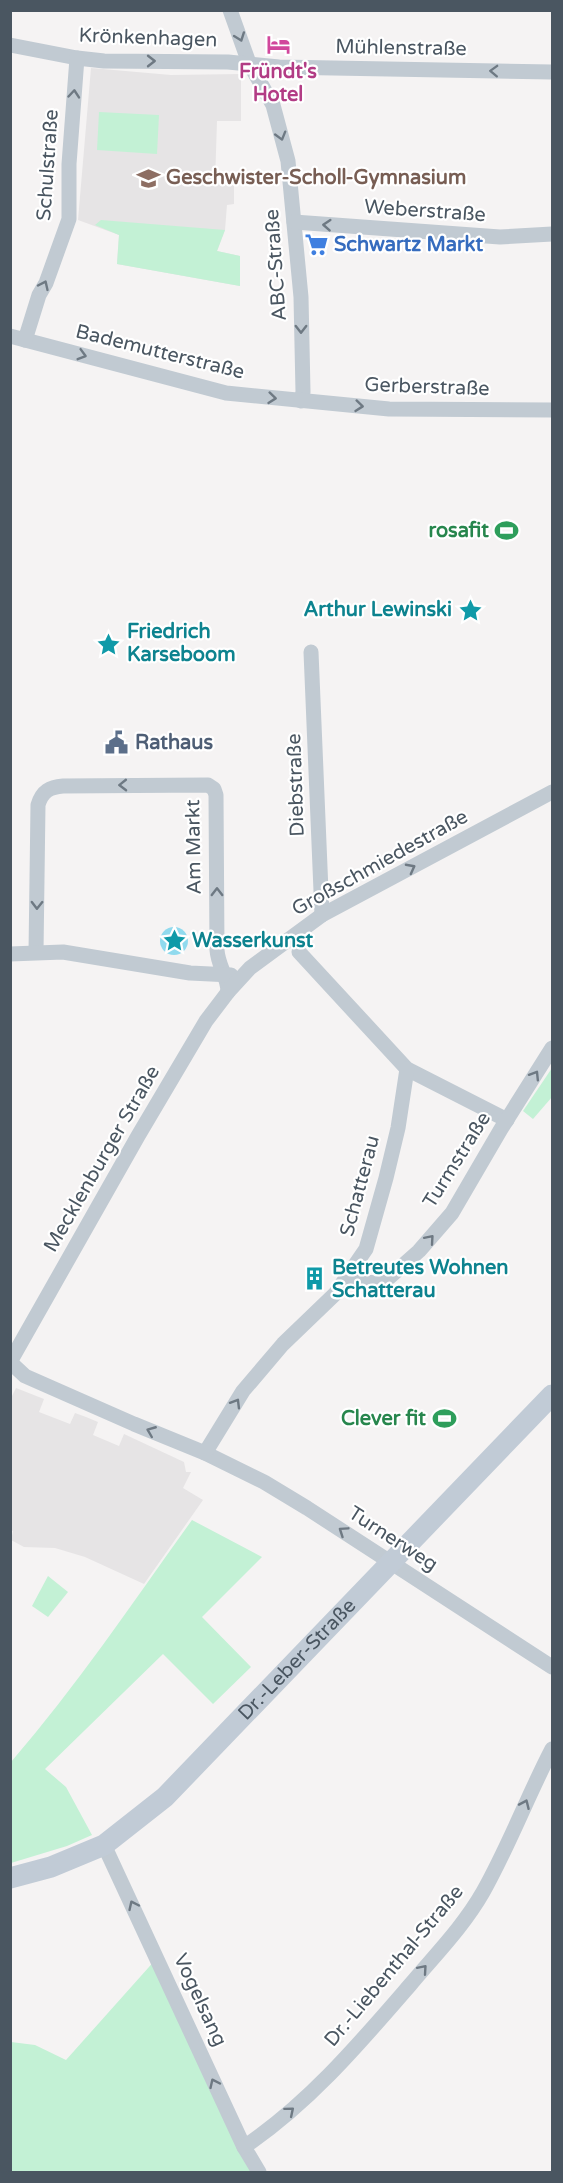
<svg xmlns="http://www.w3.org/2000/svg" width="563" height="2183" viewBox="0 0 563 2183" font-family="'Varela Round',sans-serif">
<style>
.education{fill:#e6e4e5}
.green{fill:#c3f1d5}
.water{fill:#90daee}
.lines{fill:none;stroke-linecap:round;stroke-linejoin:round}
.street{stroke:#c1cad2;stroke-width:15}
.secondary{stroke:#c1cbd6;stroke-width:21}
.oneway{stroke:#6e7983}
.labels{text-anchor:middle;dominant-baseline:central;stroke-width:4.5;stroke-linejoin:round;paint-order:stroke}
.street-label{font-size:20px;fill:#4a5661;stroke:#fff}
.hotel-label{font-size:20px;font-weight:bold;fill:#b23c85;stroke:#fff}
.education-label{font-size:20px;font-weight:bold;fill:#785e54;stroke:#fff;text-anchor:start}
.shop-label{font-size:20px;font-weight:bold;fill:#366cbe;stroke:#fff;text-anchor:start}
.leisure-label{font-size:20px;font-weight:bold;fill:#27864d;stroke:#fff;text-anchor:end}
.culture-label{font-size:20px;font-weight:bold;fill:#0d838f;stroke:#fff;text-anchor:start}
.service-label{font-size:20px;font-weight:bold;fill:#4e5e75;stroke:#fff;text-anchor:start}
</style>
<rect width="100%" height="100%" fill="#f5f3f3"/>
<!-- education -->
<g class="education">
<path d="M91,68L171,75L241,74V121H217L215,183L234,184V204L227,205L225,230L217,251L240,256V286L117,264L119,235L78,220Z"/>
<path d="M16,1388L44,1399L39,1412L70,1424L75,1413L86,1417L98,1422L93,1435L119,1446L124,1434L184,1462L186,1472H191L183,1488L203,1500L144,1584L85,1557L55,1548L24,1547L11,1540L13,1531L10,1530V1400Z"/>
</g>
<!-- green -->
<g class="green">
<path d="M99,112L159,115L157,154L97,150Z"/>
<path d="M101,220L225,230L217,251L240,256V286L117,264L119,235L95,225Z"/>
<path d="M552,1068V1097L533,1119L523,1111Z"/>
<path d="M192,1520L262,1557L202,1617L251,1667L213,1704L163,1654L45,1769L66,1787L92,1835L67,1846L11,1863V1762C77,1686 133,1602 192,1520Z"/>
<path d="M48,1576L68,1592L48,1617L32,1606Z"/>
<path d="M157,1958L259,2172H11V2042L35,2045L66,2060Z"/>
</g>
<!-- water -->
<circle class="water" cx="174" cy="941" r="14"/>
<g class="lines">
<!-- street -->
<g class="street">
<path d="M230,10L249,63L273,105L288,161L301,297L303,392L301,401"/>
<path d="M10,45L77,58L104,61L228,62L279,67L552,72"/>
<path d="M294,222L500,237L552,234"/>
<path d="M10,336L226,393L389,409L552,410"/>
<path d="M25,340L39,295L46,283L69,219V164L77,58"/>
<path d="M311,652L322,915"/>
<path d="M36,952L38,805C42,791 50,787 63,786L208,785L214,789L216,795L217,950C218,966 228,977 228,992"/>
<path d="M299,952L407,1069L507,1120"/>
<path d="M10,954L63,952L190,973L231,975"/>
<path d="M350,1274L358,1282L383,1283L419,1251L452,1213L501,1129L552,1048"/>
<path d="M10,1362L138,1136L206,1021L228,992L250,968L322,915L552,792"/>
<path d="M10,1362L25,1376L134,1424L205,1453L264,1482L307,1508L552,1667"/>
<path d="M205,1453L243,1391L283,1344L335,1294L366,1249L386,1178L398,1128L407,1069"/>
<path d="M104,1845L244,2147L259,2172"/>
<path d="M244,2147C309,2103 359,2044 410,1985C435,1955 463,1927 483,1892C509,1846 528,1795 552,1749"/>
</g>
<!-- secondary -->
<path class="secondary" id="s1" d="M10,1878L51,1867L104,1845L165,1797L552,1395"/>
</g>
<!-- one-way arrows -->
<defs><path id="oneway-chevron" d="M-2-3.5L2.5 0L-2 3.5" fill="none" stroke-width="1.6" stroke-linecap="round" stroke-linejoin="round" transform="scale(1.5)"/></defs>
<g class="oneway">
<use href="#oneway-chevron" transform="translate(240 37) rotate(70)"/>
<use href="#oneway-chevron" transform="translate(151 61)"/>
<use href="#oneway-chevron" transform="translate(494 71) rotate(-178)"/>
<use href="#oneway-chevron" transform="translate(74 94) rotate(-85)"/>
<use href="#oneway-chevron" transform="translate(281 136) rotate(74)"/>
<use href="#oneway-chevron" transform="translate(327 225) rotate(-176)"/>
<use href="#oneway-chevron" transform="translate(44 285) rotate(-65)"/>
<use href="#oneway-chevron" transform="translate(301 329) rotate(90)"/>
<use href="#oneway-chevron" transform="translate(82 355) rotate(16)"/>
<use href="#oneway-chevron" transform="translate(272 398) rotate(6)"/>
<use href="#oneway-chevron" transform="translate(359 406) rotate(6)"/>
<use href="#oneway-chevron" transform="translate(123 785) rotate(179)"/>
<use href="#oneway-chevron" transform="translate(411 868) rotate(-28)"/>
<use href="#oneway-chevron" transform="translate(217 892) rotate(-90)"/>
<use href="#oneway-chevron" transform="translate(37 905) rotate(91)"/>
<use href="#oneway-chevron" transform="translate(535 1075) rotate(-58)"/>
<use href="#oneway-chevron" transform="translate(430 1239) rotate(-49)"/>
<use href="#oneway-chevron" transform="translate(236 1403) rotate(-59)"/>
<use href="#oneway-chevron" transform="translate(151 1431) rotate(-158)"/>
<use href="#oneway-chevron" transform="translate(343 1531) rotate(-146)"/>
<use href="#oneway-chevron" transform="translate(525 1804) rotate(-66)"/>
<use href="#oneway-chevron" transform="translate(133 1905) rotate(-115)"/>
<use href="#oneway-chevron" transform="translate(423 1969) rotate(-49)"/>
<use href="#oneway-chevron" transform="translate(214 2083) rotate(-115)"/>
<use href="#oneway-chevron" transform="translate(290 2111) rotate(-40)"/>
</g>
<!-- icons -->
<defs>
<symbol id="hotel-bare" viewBox="-9 -9 18 18"><path d="M-6-4.5h1.5V1H6V5H4.5V3h-9V5H-6ZM-4 0a1.8 1.8 0 1 1 3.6 0ZM.5 0V-2.5h3Q6-2.5 6 0Z" fill="#d1479c" stroke="#fff" stroke-width="2.5" paint-order="stroke"/></symbol>
<symbol id="school-bare" viewBox="-9 -9 18 18"><path d="M0-5L7-2L0 1L-7-2ZM-4 1L0 2.5L4 1V4Q0 6-4 4Z" fill="#8d6e63" stroke="#fff" stroke-width="2.5" paint-order="stroke"/></symbol>
<symbol id="supermarket-bare" viewBox="-9 -9 18 18"><path d="M-6-5.5h2.5l.6 2H6L4.5 2H-2.5L-4.4-4H-6ZM-1.5 3.2a1.3 1.3 0 1 0 .1 0ZM3 3.2a1.3 1.3 0 1 0 .1 0Z" fill="#3f7fe0" stroke="#fff" stroke-width="2.5" paint-order="stroke"/></symbol>
<symbol id="stadium-bare" viewBox="-9 -9 18 18"><path d="M0-5a6.5 5 0 1 0 0 10a6.5 5 0 1 0 0-10ZM-3.5-1.8h7v3.6h-7Z" fill="#2e9e5b" stroke="#fff" stroke-width="2.5" paint-order="stroke"/></symbol>
<symbol id="sight-bare" viewBox="-9 -9 18 18"><path d="M0-6L1.8-2.2L6-1.7L2.9 1.2L3.7 5.4L0 3.3L-3.7 5.4L-2.9 1.2L-6-1.7L-1.8-2.2Z" fill="#0f9aa8" stroke="#fff" stroke-width="2.5" paint-order="stroke"/></symbol>
<symbol id="civic-bare" viewBox="-9 -9 18 18"><path d="M-.6-6.5H3V-4.5H.6V-3L4-1V1h2V6H-6V1h2V-1L-.6-3ZM-1.2 2.5V6h2.4V2.5Z" fill="#5c6f8a" stroke="#fff" stroke-width="2.5" paint-order="stroke"/></symbol>
<symbol id="building-bare" viewBox="-9 -9 18 18"><path d="M-4-6H4V6H1V3H-1V6H-4ZM-2.5-4.3h1.7v1.8h-1.7ZM.8-4.3h1.7v1.8H.8ZM-2.5-1h1.7V.8h-1.7ZM.8-1h1.7V.8H.8Z" fill="#0f9aa8" stroke="#fff" stroke-width="2.5" paint-order="stroke"/></symbol>
</defs>
<g fill-rule="evenodd">
<use href="#hotel-bare" x="262" y="28" width="33" height="33"/>
<use href="#school-bare" x="132" y="162" width="33" height="33"/>
<use href="#supermarket-bare" x="300" y="228" width="33" height="33"/>
<use href="#stadium-bare" x="490" y="514" width="33" height="33"/>
<use href="#sight-bare" x="454" y="594" width="33" height="33"/>
<use href="#sight-bare" x="92" y="628" width="33" height="33"/>
<use href="#civic-bare" x="100" y="726" width="33" height="33"/>
<use href="#sight-bare" x="158" y="924" width="33" height="33"/>
<use href="#building-bare" x="298" y="1262" width="33" height="33"/>
<use href="#stadium-bare" x="428" y="1402" width="33" height="33"/>
</g>
<g class="labels">
<!-- street labels -->
<g class="street-label">
<text transform="translate(148 38) rotate(2)">Krönkenhagen</text>
<text transform="translate(401 48) rotate(1)">Mühlenstraße</text>
<text transform="translate(48 165) rotate(-86)">Schulstraße</text>
<text transform="translate(425 211) rotate(4)">Weberstraße</text>
<text transform="translate(276 265) rotate(-94)">ABC-Straße</text>
<text transform="translate(160 352) rotate(14)">Bademutterstraße</text>
<text transform="translate(427 387) rotate(2)">Gerberstraße</text>
<text transform="translate(296 785) rotate(-92)">Diebstraße</text>
<text transform="translate(194 847) rotate(-91)">Am Markt</text>
<text transform="translate(380 863) rotate(-29)">Großschmiedestraße</text>
<text transform="translate(102 1159) rotate(-60)">Mecklenburger Straße</text>
<text transform="translate(457 1160) rotate(-58)">Turmstraße</text>
<text transform="translate(360 1186) rotate(-75)">Schatterau</text>
<text transform="translate(393 1539) rotate(33)">Turnerweg</text>
<text stroke="none"><textPath href="#s1" startOffset="368">Dr.-Leber-Straße</textPath></text>
<text transform="translate(394 1966) rotate(-50)">Dr.-Liebenthal-Straße</text>
<text transform="translate(200 2000) rotate(65)">Vogelsang</text>
</g>
<!-- hotel labels -->
<g class="hotel-label">
<text x="278" y="72">Fründt's<tspan x="278" dy="23">Hotel</tspan></text>
</g>
<!-- education labels -->
<g class="education-label">
<text x="166" y="178">Geschwister-Scholl-Gymnasium</text>
</g>
<!-- shop labels -->
<g class="shop-label">
<text x="334" y="245">Schwartz Markt</text>
</g>
<!-- leisure labels -->
<g class="leisure-label">
<text x="489" y="531">rosafit</text>
<text x="426" y="1419">Clever fit</text>
</g>
<!-- culture labels -->
<g class="culture-label">
<text x="452" y="610" text-anchor="end">Arthur Lewinski</text>
<text x="127" y="632">Friedrich<tspan x="127" dy="23">Karseboom</tspan></text>
<text x="192" y="941">Wasserkunst</text>
<text x="332" y="1268">Betreutes Wohnen<tspan x="332" dy="23">Schatterau</tspan></text>
</g>
<!-- service labels -->
<g class="service-label">
<text x="135" y="743">Rathaus</text>
</g>
</g>
<!-- border -->
<rect width="563" height="2183" fill="none" stroke="#4a5661" stroke-width="24"/>
</svg>
